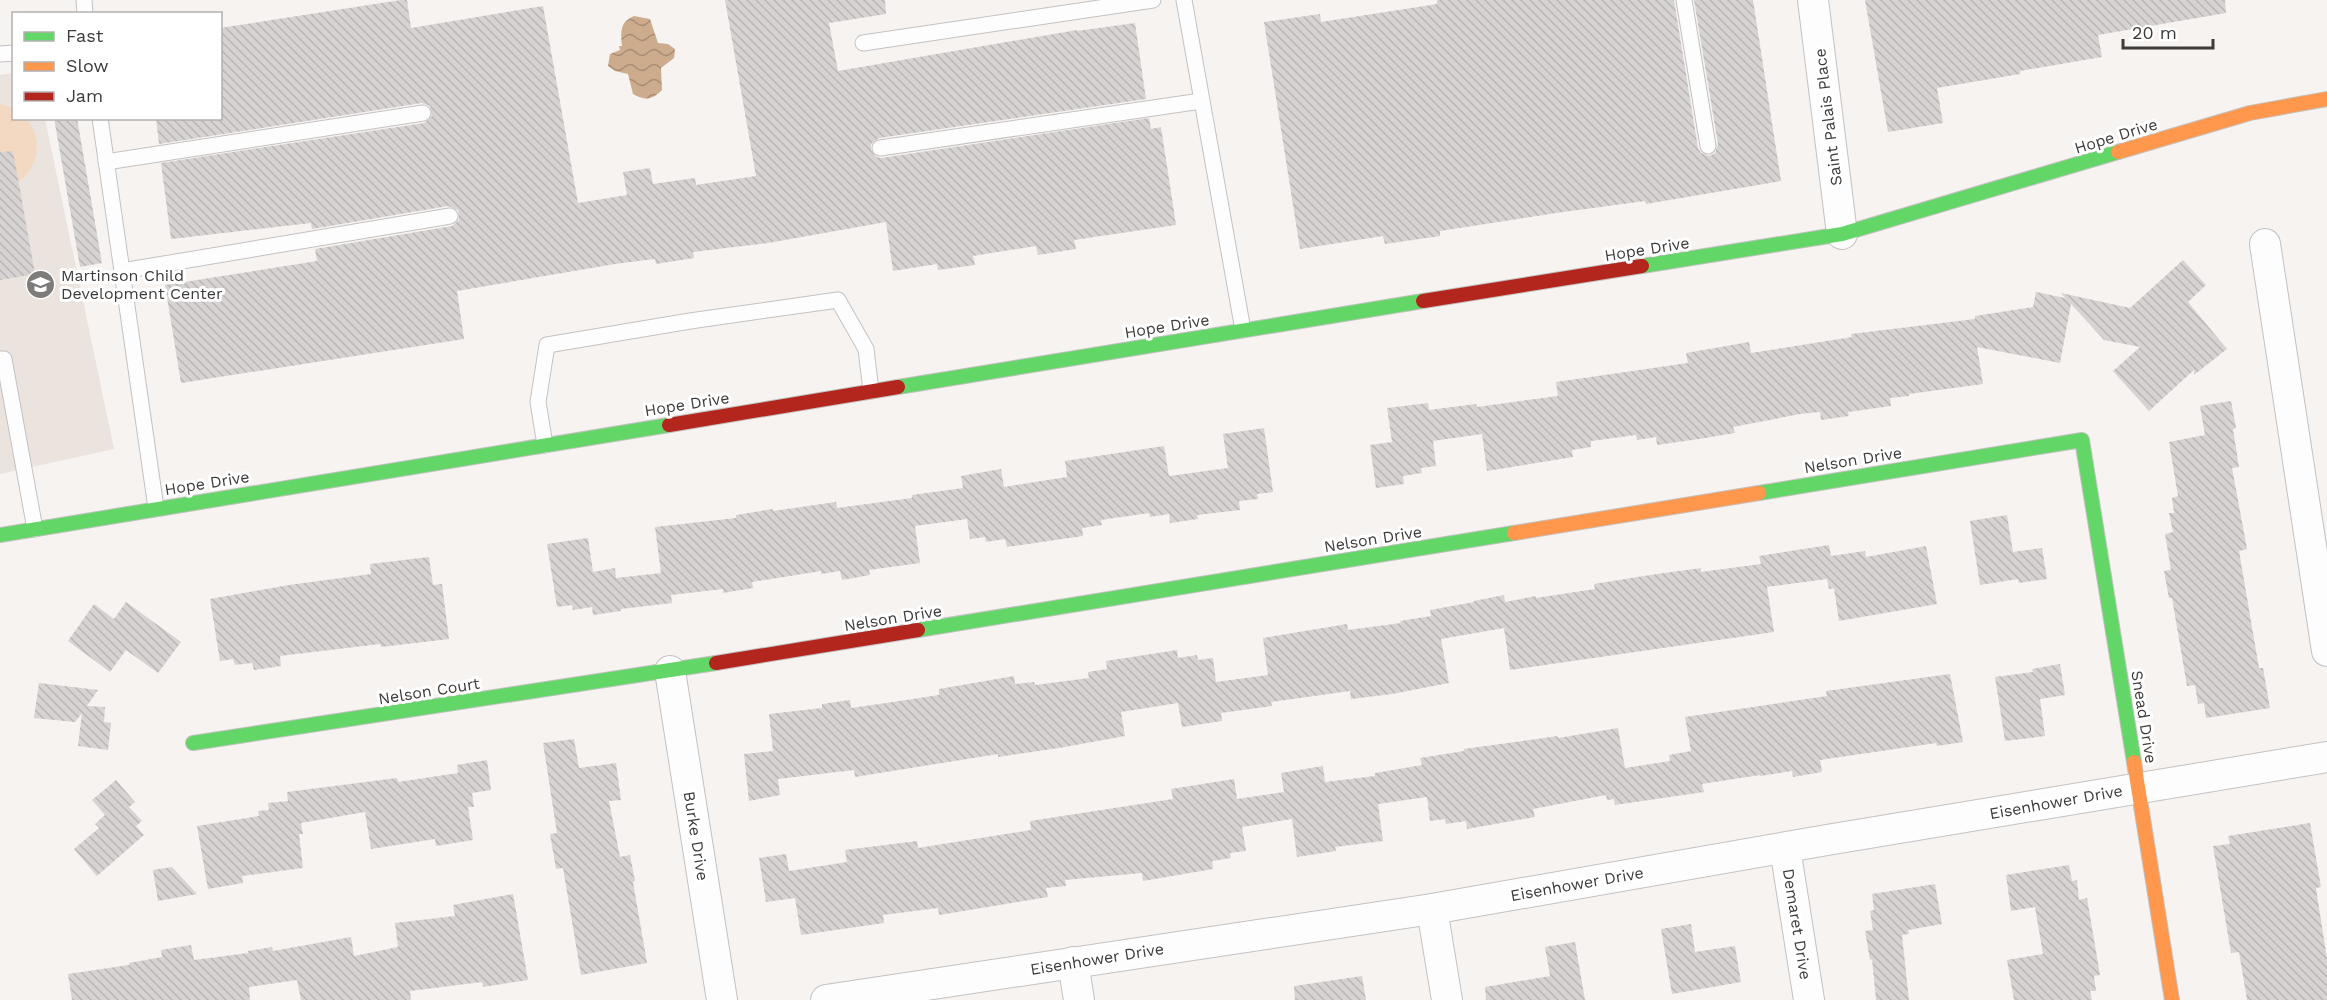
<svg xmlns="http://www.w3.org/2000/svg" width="2327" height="1000" viewBox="0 0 2327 1000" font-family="'Work Sans',sans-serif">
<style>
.built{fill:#eae3de}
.park{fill:#f3d9c1}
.water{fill:url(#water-waves)}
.building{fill:url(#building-back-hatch)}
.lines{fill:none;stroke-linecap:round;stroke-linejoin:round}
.lane-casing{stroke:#c4c2c1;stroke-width:17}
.street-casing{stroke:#c4c2c1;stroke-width:32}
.fast-casing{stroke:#c4c2c1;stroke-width:16}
.slow-casing{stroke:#c4c2c1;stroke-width:16}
.jam-casing{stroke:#c4c2c1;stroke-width:16}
.lane{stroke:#fefdfd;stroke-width:15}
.street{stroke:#fefdfd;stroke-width:30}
.fast{stroke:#63d668;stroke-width:14}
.slow{stroke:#ff974d;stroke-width:14}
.jam{stroke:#b3261e;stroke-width:14}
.labels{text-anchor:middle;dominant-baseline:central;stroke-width:6;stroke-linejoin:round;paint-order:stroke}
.street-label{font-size:16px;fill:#3e3c3a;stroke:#fff}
.poi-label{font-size:16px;fill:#3e3c3a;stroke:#fff;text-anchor:start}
</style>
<defs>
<pattern id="water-waves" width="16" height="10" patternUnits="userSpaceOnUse" patternTransform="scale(1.5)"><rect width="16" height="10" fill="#cdac8e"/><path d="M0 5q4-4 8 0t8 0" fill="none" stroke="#a88d75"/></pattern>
<pattern id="building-back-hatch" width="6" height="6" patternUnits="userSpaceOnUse" patternTransform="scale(1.5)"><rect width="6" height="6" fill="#d6d3d2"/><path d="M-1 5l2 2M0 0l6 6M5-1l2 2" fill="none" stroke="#b9b6b5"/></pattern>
</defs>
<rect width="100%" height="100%" fill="#f6f3f1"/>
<!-- built -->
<path class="built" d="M13,73L14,118L45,119L114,449L0,474V75Z"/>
<!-- park -->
<path class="park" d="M0,104L13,108L14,118L26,119C43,137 40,167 18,182C13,185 6,186 0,188Z"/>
<!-- water -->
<path class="water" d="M634,16L650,19L658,43L668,44L675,49L674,58L661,68L662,90C652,100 645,101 633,94L628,74L615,71L608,66L610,54L620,50L619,46H622C621,33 619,22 634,16Z"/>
<!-- building -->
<g class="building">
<path d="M401,0H407L411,28L543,6L578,203L627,195L623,172L650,168L653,184L695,178L696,185L756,176L725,0H885L886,14L829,23L838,71L1077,30V31L1135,23L1146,99L879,138L871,144V150L876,157L881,158L1149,118L1151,129L1161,127L1176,225L1074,240L1076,249L1038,255L1036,246L973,256L975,265L938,270L937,264L893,271L886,222L768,243L693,252L694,258L656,264L655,259L615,264L457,291L464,339L181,383L165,285L317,261L315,249L452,226L459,220L458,210L448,206L312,229L311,223L171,239L161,163L424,123L432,116L430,106L422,103L159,144L156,118H220V28Z"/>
<path d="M1437,0H1674L1698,148L1701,153L1709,156L1715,153L1718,144L1694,0H1753L1781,181L1646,204L1645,201L1556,213L1440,231V236L1385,244L1383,236L1300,249L1264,22L1320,14L1321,22L1437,4Z"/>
<path d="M1865,0H2225L2226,13L2098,35L2102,57L2020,71V74L1937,88L1943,123L1888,132Z"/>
<path d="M54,118H77L102,263L80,267Z"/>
<path d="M13,151L35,274L0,280V152Z"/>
<path d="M2183,260L2206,285L2188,302L2227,349L2194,375V370L2149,411L2113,371L2140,347L2104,340L2071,304L2060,363L1977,347L1983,384L1909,394V396L1890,398L1891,406L1848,412L1849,416L1821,420L1820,412L1800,414L1733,427L1735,433L1699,439L1657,445L1656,437L1637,440L1636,435L1591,441V447L1572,450L1573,457L1487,471L1482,434L1433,441L1436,466L1421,468L1422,473L1403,476L1404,484L1376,488L1370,445L1392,442L1387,408L1428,403L1429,410L1476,404L1477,407L1558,396L1556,382L1688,363L1686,353L1749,342L1751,353L1852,337L1851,334L1975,319V316L2033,307L2036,292L2065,298L2061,293L2130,308Z"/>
<path d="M2231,401L2236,428L2233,429L2239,467L2232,468L2247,549L2239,551L2259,668H2263L2270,708L2206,718L2204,703L2198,704L2195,685L2187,686L2172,598H2169L2164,571L2171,570L2165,534L2173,532L2169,513H2174L2172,498L2178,496L2169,442L2205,435L2200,406Z"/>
<path d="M1264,428L1273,492L1257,494L1258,499L1239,501L1240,510L1197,515L1198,519L1170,523L1169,514L1150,517L1149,513L1101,520L1102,525L1082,528L1083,536L1007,547L1005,539L986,542L985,537L970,539L967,519L915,526L920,563L869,570L870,575L842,580L840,571L821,574V571L752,582L753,588L723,593V589L671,595L672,603L621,609V611L593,615L592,607L573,610L572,605L557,607L547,544L588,538L593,572L615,568L616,578L661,573L655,527L736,518V515L773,509V511L836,502L837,508L912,498V495L963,488L961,476L1001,469L1004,487L1067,477L1065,461L1164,446L1169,476L1228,468L1223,434Z"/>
<path d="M2007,515L2013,552L2042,548L2047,579L2019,583L2018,579L1980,585L1970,521Z"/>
<path d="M1829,545L1831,556L1865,551L1866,557L1926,546L1937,604L1839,621L1834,588L1829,589L1827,579L1767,587L1774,632L1510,670L1504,628L1441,639L1449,683L1392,694L1351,699L1350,691L1271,702L1272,706L1221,713L1222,721L1182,727L1178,703L1121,712L1125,736L1059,748L998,757V754L855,777L854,770L778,779L780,795L749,801L744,754L773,751L769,714L822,708V704L850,700L851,708L893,702L939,695V689L1014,676L1015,684L1034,682L1035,685L1089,678L1088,672L1107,669L1106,661L1177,650L1178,658L1197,655L1198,660L1213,658L1216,682L1268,675L1263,638L1347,624L1348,630L1401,623L1400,621L1431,616L1430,610L1474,602V601L1504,595L1505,602L1536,596V598L1595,589L1594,584L1650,575L1701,568V572L1761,564L1759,556Z"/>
<path d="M429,557L433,585L442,584L449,639L381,647L380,644L280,656L281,666L254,670L252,663L235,665L233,659L220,661L210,599L289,585L371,574L370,564Z"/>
<path d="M126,602L181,642L158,673L126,650L110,672L68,641L94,604L114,619Z"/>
<path d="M2060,664L2065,695L2040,699L2045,736L2005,741L1995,677L2033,672L2032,669Z"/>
<path d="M1950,674L1963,742L1937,746L1936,743L1820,760L1822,772L1793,777L1792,771L1760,776V775L1702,784L1704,792L1615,805L1614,799L1607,800L1606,795L1533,809L1535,817L1467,829L1466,821L1446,824L1445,819L1430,821L1427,797L1378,804L1383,841L1335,847L1336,851L1297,857L1292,819L1242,827L1246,851L1230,853L1231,858L1212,861L1213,869L1143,881L1142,873L1065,880L1066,886L1046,888L1048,897L939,915L938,908L883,915L884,923L801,935L795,898L766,902L759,858L786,854L789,871L847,862L845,850L917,841L918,848L1031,830L1030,821L1173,799L1171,789L1234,779L1237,799L1284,792L1281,773L1323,766L1325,782L1375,776V773L1422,765L1420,758L1464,751V749L1558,736V738L1618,728L1625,768L1670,761L1669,755L1691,751L1685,717L1827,696L1826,691Z"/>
<path d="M39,683L98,690L87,706L105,707L104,722L111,723L108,750L78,746L82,713L75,722L34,718Z"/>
<path d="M574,739L579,768L616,763L621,800L609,801L620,857L630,855L635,881L633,882L647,963L581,975L563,868L556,869L550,834L557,833L543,743Z"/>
<path d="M487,760L491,790L472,793L474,807H468L473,840L436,846L435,839L371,849L365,812L301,823L303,834H299L303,868L242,876L243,883L208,889L197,826L259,816L258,811L269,810L268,803L288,801L287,792L397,778L398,782L458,773L457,765Z"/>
<path d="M116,780L135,802L129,807L142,821L136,826L144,835L97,876L74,849L99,828L95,824L105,815L92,800Z"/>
<path d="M2310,823L2321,887L2316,888L2327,959V1000H2247L2239,952L2231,953L2213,846L2230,844L2228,836Z"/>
<path d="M2069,865L2072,881L2077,880L2079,900L2087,898L2100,975L2094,976L2096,991H2090L2092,1000H2014L2007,960L2043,954L2035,907L2011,911L2006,875Z"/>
<path d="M172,867L197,894L158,901L153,870Z"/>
<path d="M1935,884L1942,924L1908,930L1909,934L1902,935L1909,1000H1876L1872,959L1870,960L1865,931L1873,930L1870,911L1874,910L1872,894Z"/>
<path d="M513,894L528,980L483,987L482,982L410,991L411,1000H301L297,980L249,987L250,1000H72L68,974L129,965V963L162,957L161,950L191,945L194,960L248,953V951L272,947L273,951L351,937L354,956L398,947L395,923L455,916L453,905Z"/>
<path d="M1691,924L1695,952L1735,946L1741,982L1672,994L1661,929Z"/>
<path d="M1575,942L1585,1000H1486L1485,987L1550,976L1545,947Z"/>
<path d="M1362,976L1366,1000H1295L1294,986Z"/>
</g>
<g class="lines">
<defs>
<g id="lane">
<path d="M84,0L85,14"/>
<path d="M1184,0L1243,330"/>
<path d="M1684,0L1708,146"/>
<path d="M863,43L1153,0"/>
<path d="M0,54L14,53"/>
<path d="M100,118L156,508"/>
<path d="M880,148L1201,101"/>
<path d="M106,162L423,113"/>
<path d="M122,271L450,216"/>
<path d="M0,359H4L35,529"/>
<path d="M545,445L538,402L547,345L690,321L838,300L866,349L871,391"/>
</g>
<g id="street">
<path d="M1813,0L1842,234"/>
<path d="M2265,244L2327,651"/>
<path d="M670,671L722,1000"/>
<path d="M1785,848L1809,1000"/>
<path d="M1432,909L1447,1000"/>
<path d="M1073,962L1079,1000"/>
<path d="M826,1000L1432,909L1827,840L2327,757"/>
</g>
<g id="fast">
<path d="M1642,266L1842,234L2118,152"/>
<path d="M898,387L1423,301"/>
<path d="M1759,493L2082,440L2134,762"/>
<path d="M0,535L669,425"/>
<path d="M918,630L1514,533"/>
<path d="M193,743L716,663"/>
</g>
<g id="slow">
<path d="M2118,152L2250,113L2327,99"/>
<path d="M1514,533L1759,493"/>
<path d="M2134,762L2172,1000"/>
</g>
<g id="jam">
<path d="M1423,301L1642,266"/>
<path d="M669,425L898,387"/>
<path d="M716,663L918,630"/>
</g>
</defs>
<!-- lane casing -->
<use href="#lane" class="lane-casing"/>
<!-- street casing -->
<use href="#street" class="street-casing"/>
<!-- fast casing -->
<use href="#fast" class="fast-casing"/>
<!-- slow casing -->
<use href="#slow" class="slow-casing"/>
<!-- jam casing -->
<use href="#jam" class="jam-casing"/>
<!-- lane -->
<use href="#lane" class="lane"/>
<!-- street -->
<use href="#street" class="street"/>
<!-- fast -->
<use href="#fast" class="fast"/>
<!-- slow -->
<use href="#slow" class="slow"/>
<!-- jam -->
<use href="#jam" class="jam"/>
</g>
<!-- icons -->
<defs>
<symbol id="school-disc" viewBox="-11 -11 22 22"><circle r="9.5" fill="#7e7c7a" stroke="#fff"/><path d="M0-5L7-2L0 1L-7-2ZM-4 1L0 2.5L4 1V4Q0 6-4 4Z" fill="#fff"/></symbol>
</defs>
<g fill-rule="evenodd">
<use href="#school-disc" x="24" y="268" width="33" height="33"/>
</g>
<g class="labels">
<!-- street labels -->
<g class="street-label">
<text transform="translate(1828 117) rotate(-97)">Saint Palais Place</text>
<text transform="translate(2116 136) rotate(-17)">Hope Drive</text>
<text transform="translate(1647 249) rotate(-9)">Hope Drive</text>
<text transform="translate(1167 326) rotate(-9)">Hope Drive</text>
<text transform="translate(687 404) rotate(-9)">Hope Drive</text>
<text transform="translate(1853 460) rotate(-9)">Nelson Drive</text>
<text transform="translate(207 483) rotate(-9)">Hope Drive</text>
<text transform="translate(1373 539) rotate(-9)">Nelson Drive</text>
<text transform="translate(893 618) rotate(-9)">Nelson Drive</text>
<text transform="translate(429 691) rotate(-9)">Nelson Court</text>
<text transform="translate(2144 717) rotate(81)">Snead Drive</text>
<text transform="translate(2056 802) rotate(-10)">Eisenhower Drive</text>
<text transform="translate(696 836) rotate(81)">Burke Drive</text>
<text transform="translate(1577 884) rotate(-10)">Eisenhower Drive</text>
<text transform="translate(1797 924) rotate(81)">Demaret Drive</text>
<text transform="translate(1097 959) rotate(-9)">Eisenhower Drive</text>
</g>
<!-- poi labels -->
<g class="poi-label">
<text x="61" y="275">Martinson Child<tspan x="61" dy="18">Development Center</tspan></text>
</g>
</g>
<!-- legend -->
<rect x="12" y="12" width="210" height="108" fill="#ffffff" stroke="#b2b1b0" stroke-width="1.5"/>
<rect x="24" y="32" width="30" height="9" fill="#63d668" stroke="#b2b1b0" stroke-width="1.5"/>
<text x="66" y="42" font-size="18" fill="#3e3c3a">Fast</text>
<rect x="24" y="62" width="30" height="9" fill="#ff974d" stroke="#b2b1b0" stroke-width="1.5"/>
<text x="66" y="72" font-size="18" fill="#3e3c3a">Slow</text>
<rect x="24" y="92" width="30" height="9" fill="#b3261e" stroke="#b2b1b0" stroke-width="1.5"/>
<text x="66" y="102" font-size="18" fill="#3e3c3a">Jam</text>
<!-- scale -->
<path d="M2123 39v9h90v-9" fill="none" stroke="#3e3c3a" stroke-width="3"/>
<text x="2132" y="39" font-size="18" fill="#3e3c3a" stroke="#ffffff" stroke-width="4.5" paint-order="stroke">20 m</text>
</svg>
